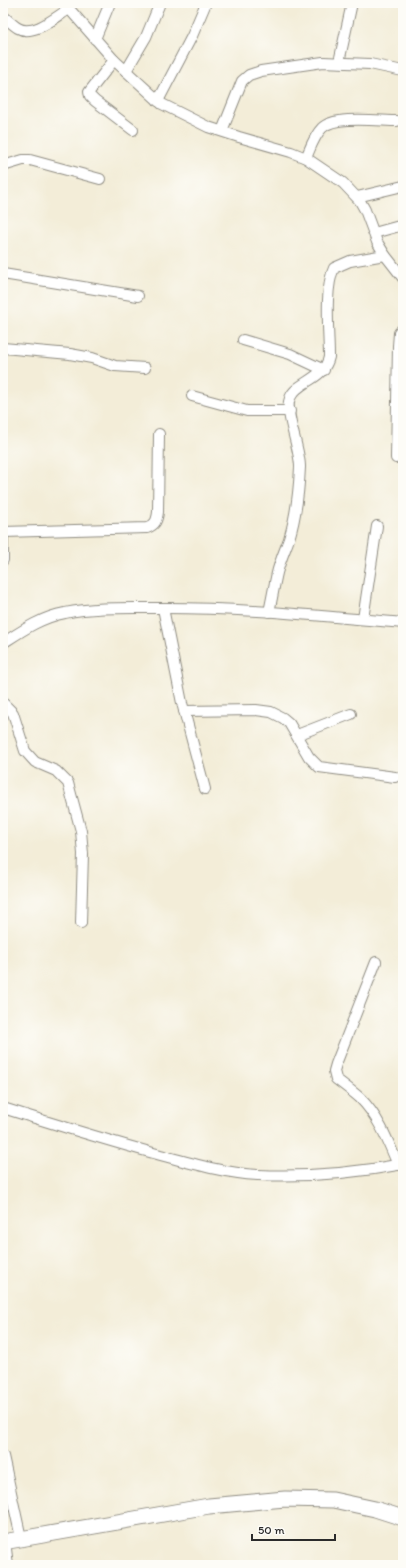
<svg xmlns="http://www.w3.org/2000/svg" width="406" height="1568" viewBox="0 0 406 1568" font-family="Itim,sans-serif">
<style>
.lines{fill:none;stroke-linecap:round;stroke-linejoin:round}
.street-casing{stroke:#8f8c82;stroke-width:12}
.secondary-casing{stroke:#8f8c82;stroke-width:17}
.street{stroke:#fff;stroke-width:10}
.secondary{stroke:#fff;stroke-width:15}
</style>
<rect width="100%" height="100%" fill="#fdfcf7"/>
<filter id="ink" filterUnits="userSpaceOnUse"><feTurbulence type="fractalNoise" baseFrequency=".025" numOctaves="2"/><feDisplacementMap in="SourceGraphic" scale="8" xChannelSelector="R" yChannelSelector="G"/><feConvolveMatrix kernelMatrix="1 2 1 2 8 2 1 2 1" color-interpolation-filters="sRGB"/></filter>
<filter id="wash" filterUnits="userSpaceOnUse"><feTurbulence type="fractalNoise" baseFrequency=".012" numOctaves="4" result="noise"/><feDisplacementMap in="SourceGraphic" scale="16" xChannelSelector="R" yChannelSelector="G"/><feGaussianBlur stdDeviation="0.9" result="paint"/><feColorMatrix in="noise" values="0 0 0 0 0 0 0 0 0 0 0 0 0 0 0 0 0 1.4 0 .05"/><feComposite in="paint" operator="in"/></filter>
<g filter="url(#wash)">
<rect width="100%" height="100%" fill="#f3edd8"/>
</g>
<g filter="url(#ink)">
<g class="lines">
<defs>
<g id="street">
<path d="M64,3L114,60L162,104L208,127L239,137L291,152L306,158L343,183L360,201L365,210L377,242L385,255L403,278"/>
<path d="M3,16C8,20 13,25 18,28C33,37 56,17 69,9"/>
<path d="M95,39L110,3"/>
<path d="M114,60L89,92L90,96L95,101L133,130"/>
<path d="M339,62L352,3"/>
<path d="M126,71L146,37L160,3"/>
<path d="M158,101L192,36L206,3"/>
<path d="M222,131L242,81L249,75L261,71L323,62L370,64L403,71"/>
<path d="M306,158C310,149 314,136 322,128C334,115 379,121 397,121"/>
<path d="M3,166L23,160H30L100,179"/>
<path d="M357,197L403,186"/>
<path d="M374,233L403,225"/>
<path d="M3,274L138,296"/>
<path d="M243,340L290,354L324,370"/>
<path d="M3,348L70,354L92,358L115,366L145,368"/>
<path d="M192,396L247,411H290"/>
<path d="M396,458L398,346L399,333L403,328"/>
<path d="M3,532L147,528C155,525 157,521 158,512L159,434"/>
<path d="M3,534V560"/>
<path d="M163,608L182,703L205,789"/>
<path d="M269,612C272,599 274,586 277,573C280,561 285,550 289,539C296,516 299,490 300,467C300,448 284,412 290,398C297,381 324,380 329,357C329,333 324,289 334,268L350,261L385,255"/>
<path d="M363,619L377,526"/>
<path d="M3,643C23,630 42,617 65,613C93,607 124,608 153,608C236,607 320,616 403,623"/>
<path d="M3,703L13,713L25,751L35,762L56,771L68,783L81,831L83,854L81,923"/>
<path d="M184,711L256,710L271,712L283,718L289,723L309,757L319,767L395,777"/>
<path d="M297,735L351,714"/>
<path d="M376,962L336,1064L334,1071L336,1079C344,1085 352,1091 360,1098C379,1117 388,1141 398,1165"/>
<path d="M3,1108C54,1124 105,1140 157,1154C190,1163 224,1173 258,1175C306,1177 356,1173 403,1164"/>
<path d="M3,1456L21,1538"/>
<path d="M5,1541L8,1565"/>
</g>
<path id="secondary" d="M3,1542L209,1506L285,1499L333,1500L375,1509L403,1518"/>
</defs>
<!-- street casing -->
<use href="#street" class="street-casing"/>
<!-- secondary casing -->
<use href="#secondary" class="secondary-casing"/>
<!-- street -->
<use href="#street" class="street"/>
<!-- secondary -->
<use href="#secondary" class="secondary"/>
</g>
</g>
<!-- margin -->
<rect width="406" height="1568" fill="none" stroke="#fdfcf7" stroke-width="16"/>
<!-- scale -->
<path d="M252 1534v6h83v-6" fill="none" stroke="#2b2b2b" stroke-width="2"/>
<text x="258" y="1534" font-size="12" fill="#2b2b2b" stroke="#fdfcf7" stroke-width="3" paint-order="stroke">50 m</text>
</svg>
